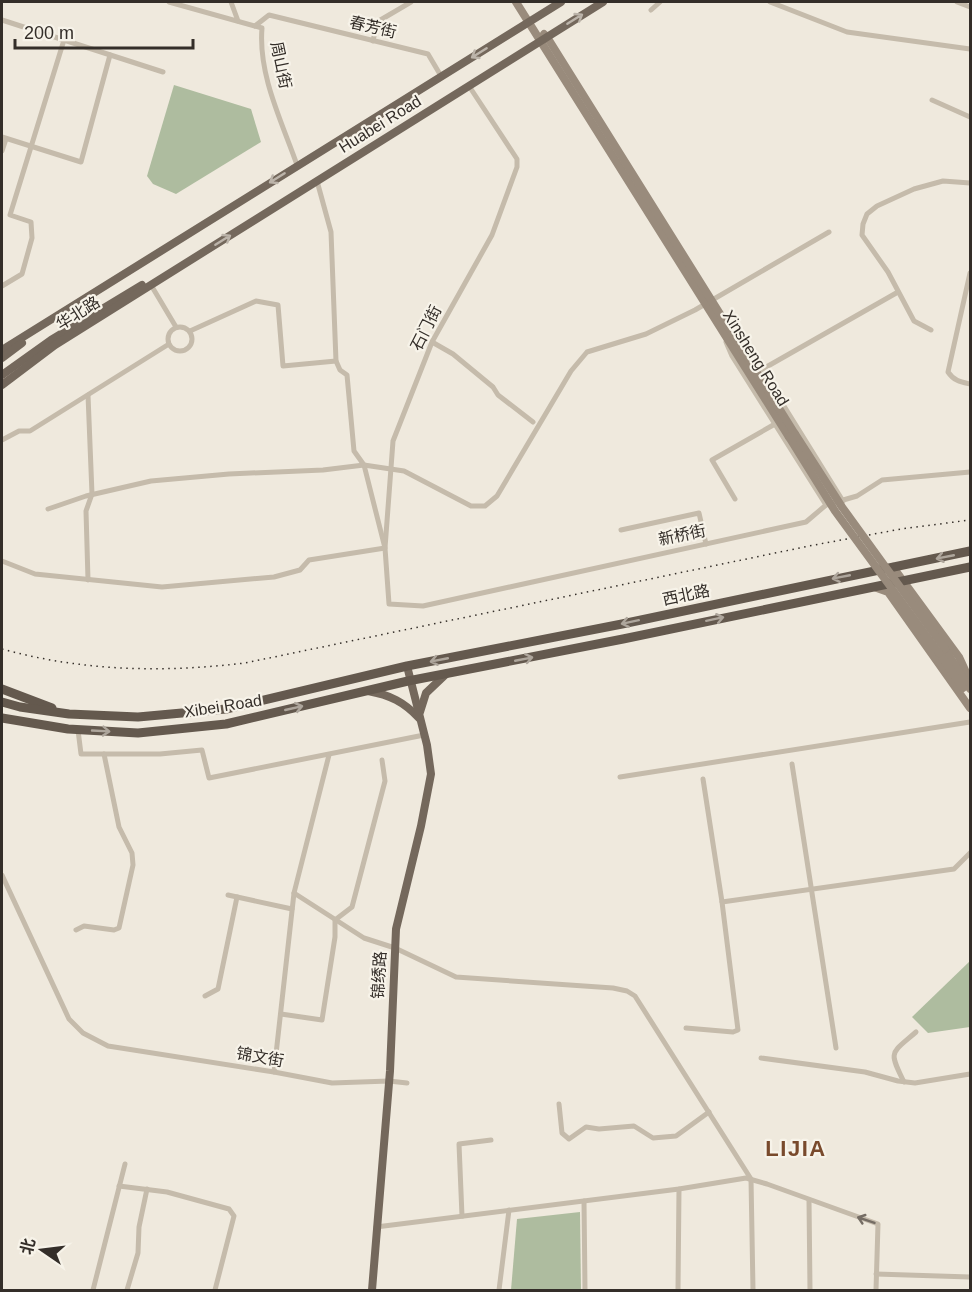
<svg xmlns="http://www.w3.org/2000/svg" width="972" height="1292" viewBox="0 0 972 1292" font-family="Arial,'Noto Sans SC',sans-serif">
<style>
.green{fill:#aebc9f}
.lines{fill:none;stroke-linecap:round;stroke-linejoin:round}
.minor{stroke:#c5bbab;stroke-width:5}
.secondary{stroke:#998b7c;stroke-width:8}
.primary{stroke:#74685c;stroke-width:8}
.trunk{stroke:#64594e;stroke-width:9}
.rail{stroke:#342e29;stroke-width:1.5;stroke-dasharray:1.5 4.5;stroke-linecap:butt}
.secondary-bridge{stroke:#998b7c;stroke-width:8}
.oneway{stroke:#bcb4aa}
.oneway2{stroke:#aea69c}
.oneway3{stroke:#756d64}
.labels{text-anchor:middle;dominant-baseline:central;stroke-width:4.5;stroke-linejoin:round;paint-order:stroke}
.street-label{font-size:16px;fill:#342e29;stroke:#f7f3e9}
.district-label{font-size:22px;font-weight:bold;letter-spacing:1.5px;fill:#794a2c;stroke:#f7f3e9}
</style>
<rect width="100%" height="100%" fill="#efe9dd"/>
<!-- green -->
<g class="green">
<path d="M174,85L251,109L261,142L176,194L153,184L147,176Z"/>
<path d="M970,961V1027L928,1033L912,1017Z"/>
<path d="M580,1212L581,1290H511L517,1219Z"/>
</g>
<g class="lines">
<!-- minor -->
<g class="minor">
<path d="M169,2L262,28C258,75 282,122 297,165"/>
<path d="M231,2L238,21"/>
<path d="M770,2L847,32L970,49"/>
<path d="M957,2L970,7"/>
<path d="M651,10L660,2"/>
<path d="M2,20L163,72"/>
<path d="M255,26L269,15L428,54L441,76"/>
<path d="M373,41L377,22L411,2"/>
<path d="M469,86L517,159V167L492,235L432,342L393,441L385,548L389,604L423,606L806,522L826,505L857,496L882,480L970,472"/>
<path d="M932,100L970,117"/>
<path d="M2,137L81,162L110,55"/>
<path d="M2,151L6,139"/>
<path d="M970,273L948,372C954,381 961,382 970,384"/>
<path d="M151,285L176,327"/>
<path d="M2,286L22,274L32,238L31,222L10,215L64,40"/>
<circle cx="180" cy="339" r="12"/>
<path d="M931,330L914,321L888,272L862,235L863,224L867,214L877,206L914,189L943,181L970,183"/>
<path d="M190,331L256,301L278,305L283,366L336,361"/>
<path d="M733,331L746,345L843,501"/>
<path d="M432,342L453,354L493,387L498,395L533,422"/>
<path d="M726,342L732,356L826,505"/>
<path d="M761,370L898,292"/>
<path d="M88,395L92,494L86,511L88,580"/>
<path d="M2,440L19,431H30L169,344"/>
<path d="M735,499L712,460L775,424"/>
<path d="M48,509L86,496L151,481L229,474L323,470L364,465L404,471L471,506H485L497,496L571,371L587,352L646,334L695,310L829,232"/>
<path d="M621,530L699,513L706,544"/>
<path d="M2,561L35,574L162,587L274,577L300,570L309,560L385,548L364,465L354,451L347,375L340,370L336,361L331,232L317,181"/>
<path d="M78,730L81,754H160L202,750L209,778L424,735"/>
<path d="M792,764L836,1048"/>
<path d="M620,777L970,722"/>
<path d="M2,875L69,1019L83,1033L108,1046L274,1072L332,1083L389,1081L407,1083"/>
<path d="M294,893L364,938L395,948L456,977L613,988L627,991L635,996L751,1179L753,1290"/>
<path d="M228,895L292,909"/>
<path d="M722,902L954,869L970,853"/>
<path d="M76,930L84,926L114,930L119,928L133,865L132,853L119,827L104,754"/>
<path d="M205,996L218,989L237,897"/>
<path d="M281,1014L322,1020L335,937V920L352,907L385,781L382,760"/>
<path d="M686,1028L733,1032L738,1030L722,902L703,779"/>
<path d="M761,1058L865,1072L898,1081L915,1083L970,1074"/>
<path d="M274,1072L294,893L329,755"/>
<path d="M904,1082C888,1050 891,1054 916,1032"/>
<path d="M559,1104L562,1133L569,1139L586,1127L599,1129L634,1126L653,1138L676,1136L709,1112"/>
<path d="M119,1186L167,1192L229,1209L234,1216L215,1290"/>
<path d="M809,1200L810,1290"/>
<path d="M584,1201L585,1290"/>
<path d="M462,1216L459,1144L491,1140"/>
<path d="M376,1227L679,1189L746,1178L767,1184L878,1224L876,1290"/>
<path d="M876,1274L970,1277"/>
<path d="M93,1290L125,1164"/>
<path d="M127,1290L138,1253L139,1227L147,1189"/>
<path d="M499,1290L509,1210"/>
<path d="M678,1290L679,1189"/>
</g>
<!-- secondary -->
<g class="secondary">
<path d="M516,2L789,437"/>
<path d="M544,34L547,37L795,434"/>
<path d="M893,567L959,657L970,681"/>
<path d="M874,587L888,592L970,708"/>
<path d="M945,649L970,689"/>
<path d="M939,653L963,688"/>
</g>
<!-- primary -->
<g class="primary">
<path d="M2,350L561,2"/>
<path d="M2,358L22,343"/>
<path d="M2,375L51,340L142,285"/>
<path d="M2,385L55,345L603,2"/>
<path d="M368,691C390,695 404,702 419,718"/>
<path d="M420,712L426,693L446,674"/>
<path d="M372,1290L390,1071L396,929L421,826L431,774L427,745L407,666"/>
</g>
<!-- trunk -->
<g class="trunk">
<path d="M2,689L52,708"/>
<path d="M2,702L20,707L69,714L138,717L226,709L407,666L622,624L970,551"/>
<path d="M2,718L68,729L138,733L226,724L408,681L623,639L970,567"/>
</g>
<!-- rail -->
<path class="rail" d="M2,649C82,671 162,673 245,663L809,546L901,529L970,520"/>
<!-- secondary-bridge -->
<g class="secondary-bridge">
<path d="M795,434L842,507L945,649"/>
<path d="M789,437L835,511L939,653"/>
</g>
</g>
<!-- one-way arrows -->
<defs><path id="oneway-shaft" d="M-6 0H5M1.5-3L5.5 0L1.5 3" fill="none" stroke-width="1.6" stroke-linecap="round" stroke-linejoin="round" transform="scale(1.5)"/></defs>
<g class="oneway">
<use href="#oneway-shaft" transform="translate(575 19) rotate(-32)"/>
<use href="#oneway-shaft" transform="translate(479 53) rotate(148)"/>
<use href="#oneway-shaft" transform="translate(277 178) rotate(148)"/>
<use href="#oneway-shaft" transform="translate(223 240) rotate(-32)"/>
</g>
<g class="oneway2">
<use href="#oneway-shaft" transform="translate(945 557) rotate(169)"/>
<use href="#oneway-shaft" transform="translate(841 577) rotate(169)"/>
<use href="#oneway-shaft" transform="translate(715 619) rotate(-12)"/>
<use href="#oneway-shaft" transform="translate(630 622) rotate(168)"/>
<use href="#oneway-shaft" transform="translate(524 659) rotate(-11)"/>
<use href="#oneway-shaft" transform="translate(439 660) rotate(169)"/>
<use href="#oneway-shaft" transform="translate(294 708) rotate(-13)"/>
<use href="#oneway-shaft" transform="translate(101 731) rotate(3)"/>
</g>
<use class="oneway3" href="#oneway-shaft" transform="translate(866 1220) rotate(-161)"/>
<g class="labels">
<!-- street labels -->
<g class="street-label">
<text transform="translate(373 27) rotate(13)">春芳街</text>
<text transform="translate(281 65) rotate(78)">周山街</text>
<text transform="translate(380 124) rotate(-32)">Huabei Road</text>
<text transform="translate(78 313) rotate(-32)">华北路</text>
<text transform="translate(426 328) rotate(-63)">石门街</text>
<text transform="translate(756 358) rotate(58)">Xinsheng Road</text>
<text transform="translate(682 535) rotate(-12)">新桥街</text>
<text transform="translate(686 595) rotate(-12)">西北路</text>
<text transform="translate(223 706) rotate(-9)">Xibei Road</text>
<text transform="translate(379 975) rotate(-87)">锦绣路</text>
<text transform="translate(260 1057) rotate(10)">锦文街</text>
</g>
<!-- district labels -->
<g class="district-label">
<text x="796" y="1148">LIJIA</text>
</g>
</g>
<!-- border -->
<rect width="972" height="1292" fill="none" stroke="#342e29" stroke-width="6"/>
<!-- north arrow -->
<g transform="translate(42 1250) rotate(284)" stroke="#f7f3e9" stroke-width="4.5" paint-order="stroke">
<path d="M0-4.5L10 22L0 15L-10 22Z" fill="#342e29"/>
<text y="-9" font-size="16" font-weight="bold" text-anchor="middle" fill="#342e29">北</text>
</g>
<!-- scale -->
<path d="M15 39v9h178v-9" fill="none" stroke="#342e29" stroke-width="3"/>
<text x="24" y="39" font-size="18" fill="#342e29" stroke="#f7f3e9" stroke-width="4.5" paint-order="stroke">200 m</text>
</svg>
